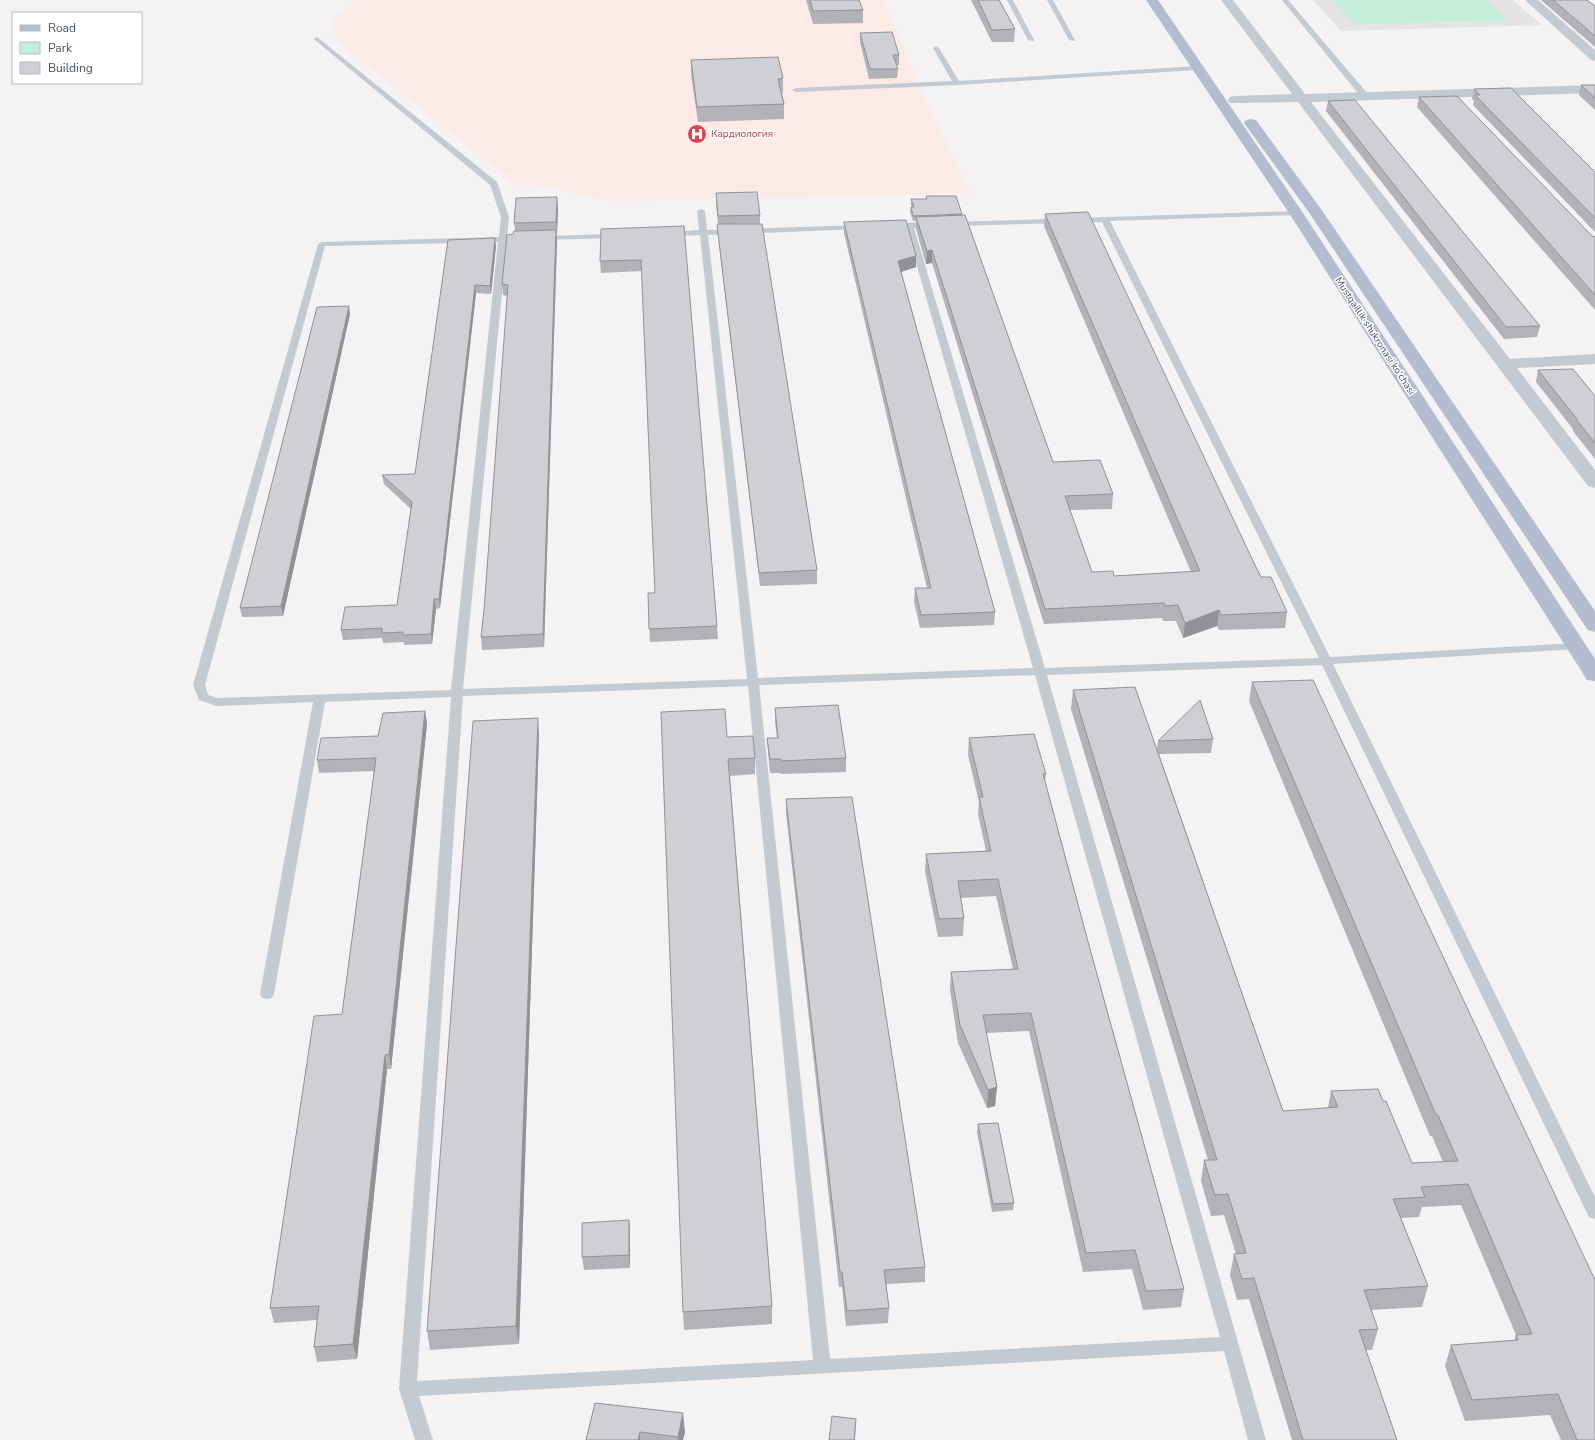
<svg xmlns="http://www.w3.org/2000/svg" width="1595" height="1440" viewBox="0 0 1595 1440" font-family="'Nunito Sans',sans-serif">
<style>
.education{fill:#e5e3e4}
.medical{fill:#fbeae5}
.green{fill:#c4eedb}
.lines{fill:none;stroke-linecap:round;stroke-linejoin:round}
.lane{fill:#c3cad2;fill-rule:evenodd}
.street{fill:#c3cad2;fill-rule:evenodd}
.primary{fill:#b3bdcf;fill-rule:evenodd}
.wall{fill:#b2b3b8}
.shaded-wall{fill:#919296}
.building{fill:#cfd0d6;stroke:#919296}
.labels{text-anchor:middle;dominant-baseline:central;stroke-width:3;stroke-linejoin:round;paint-order:stroke}
.far-health-label{font-size:10px;fill:#be3a42;stroke:#fff;text-anchor:start}
.far-street-label{font-size:10px;fill:#4a525f;stroke:#fff}
</style>
<rect width="100%" height="100%" fill="#f4f2f2"/>
<!-- education -->
<path class="education" d="M1313,0H1513L1542,25L1341,31Z"/>
<!-- medical -->
<path class="medical" d="M358,0H884L918,84L971,193L611,201L544,186L515,184L336,40L332,21Z"/>
<!-- green -->
<path class="green" d="M1333,0H1487L1508,21L1354,24Z"/>
<g class="lines">
<!-- lane -->
<g class="lane">
<path d="M1007,0H1013L1034,40L1033,41L1028,40Z"/>
<path d="M1047,0H1053L1075,40L1074,41L1069,40Z"/>
<path d="M1282,0H1288L1368,94V98H1362Z"/>
<path d="M317,37L497,182L509,217L507,237H523L527,239L523,241L507,242L463,689L747,679L700,235L669,236L665,234L669,232L699,230L697,211L701,209L705,211L707,230L861,225L865,227L861,229L708,235L758,678L1033,668L906,228H891L887,226C892,222 932,221 937,225L933,227L914,228L1045,668L1319,658L1102,222L953,226L949,224L953,222L1299,211L1300,213L1296,215L1110,221L1330,657L1576,643L1582,646L1576,649L1333,664L1595,1197V1219L1589,1217L1587,1213L1322,665L1047,675L1266,1440H1248L1224,1351L419,1396L433,1440H415L399,1389L451,697L325,702L274,994L272,998L267,999L262,998L260,994L313,702L217,706L199,700L193,685L318,244L322,242L499,237L501,217L490,185L315,40L314,39ZM498,242L451,690L218,698L208,695L205,685L325,246ZM1035,675L1220,1337L830,1359L759,685ZM748,686L813,1360L417,1381L463,696Z"/>
<path d="M936,46L939,48L959,81L1197,66L1200,68L1197,70L957,85L796,92L792,90L796,88L952,81L933,48Z"/>
<path d="M617,234L621,236L620,238L541,240L537,238L541,236Z"/>
</g>
<!-- street -->
<g class="street">
<path d="M1221,0H1233L1305,94L1595,85V93L1311,102L1510,359L1595,354V364L1517,368L1595,470V488L1588,486L1298,102L1230,103L1228,100L1230,97L1235,96L1292,94Z"/>
<path d="M1525,0H1538L1595,50V61L1591,60Z"/>
</g>
<!-- primary -->
<g class="primary">
<path d="M1146,0H1158L1303,213L1595,659V681L1587,680L1584,675L1289,213Z"/>
<path d="M1251,119L1256,120L1321,209L1595,611V632L1588,630L1585,626L1310,214L1244,123L1246,120Z"/>
</g>
</g>
<!-- wall -->
<g class="wall">
<path d="M806,0H859L863,10V23L813,24Z"/>
<path d="M971,0H999L1015,29L1014,42H992Z"/>
<path d="M1541,0H1587L1595,6V47Z"/>
<path d="M860,33L899,55V65H896L898,69L897,78L869,79L860,42Z"/>
<path d="M691,60L783,78V93H782L784,104V119L698,122L691,75Z"/>
<path d="M1581,85H1595V110L1579,95Z"/>
<path d="M1474,89L1595,172V232L1473,105L1474,101L1472,99Z"/>
<path d="M1419,97L1592,236L1595,237V310L1417,107Z"/>
<path d="M1328,101L1540,326L1537,337L1504,339L1326,111Z"/>
<path d="M716,193L760,215V224L817,570V584L760,586L718,236L717,225H718L716,204Z"/>
<path d="M926,196L962,214L1053,462L1113,494L1112,509L1070,510L1092,572L1114,576L1191,572L1044,226L1045,214L1254,563L1261,577L1287,612L1285,628L1219,630L1217,626L1183,638L1176,621H1163L1162,618L1044,624L932,263L926,264L916,229V221H913L910,212L911,207H912L911,205V199H926Z"/>
<path d="M558,208L557,233H556L557,241L544,647L482,650L481,637L484,610L508,296L503,295L502,284L513,234L515,231L514,223Z"/>
<path d="M844,222L916,256V267L901,272L995,612L994,625L920,628L914,601L915,588H927L844,233Z"/>
<path d="M684,226L717,626L718,639L650,642L648,593H655L642,271L601,273L600,261Z"/>
<path d="M448,240L496,246L491,294L476,293L440,608L436,609L432,644L404,645V642L383,643L382,638L343,640L341,630L397,605L411,509L384,484L382,475L415,474Z"/>
<path d="M350,314L283,616L242,617L240,608Z"/>
<path d="M1538,370L1595,396V459L1573,431V429L1536,382Z"/>
<path d="M1252,682L1595,1440H1561L1550,1415L1465,1421L1445,1366L1451,1345L1514,1341L1516,1335L1461,1205L1422,1207L1419,1217L1401,1218L1428,1286L1422,1307L1371,1310L1378,1329L1372,1350H1366L1397,1440H1292L1249,1299L1237,1300L1230,1275L1234,1254H1236L1224,1215L1211,1216L1201,1181L1204,1160H1208L1071,709L1073,690L1157,749L1158,741L1213,739L1211,753L1159,754L1283,1111L1328,1108L1331,1091L1383,1101L1412,1163L1443,1162L1432,1136H1430L1249,701Z"/>
<path d="M775,708L846,758V772L781,774V773H770L768,752L767,738H777L775,722Z"/>
<path d="M425,711L427,724L391,1069H387L357,1359L317,1362L314,1347L317,1320L274,1323L270,1308L342,1014L374,771L319,773L317,760L378,736Z"/>
<path d="M539,735L519,1344L430,1350L427,1331Z"/>
<path d="M727,737L755,758V774L730,776L772,1306V1324L684,1330L683,1312Z"/>
<path d="M969,738L1046,774L1045,781L1090,949L1184,1289L1181,1307L1143,1310L1132,1269L1083,1272L1029,1031L986,1033L997,1087L995,1106L987,1108L958,1043L950,990L951,972L1013,969L996,896L961,898L964,918L963,936L938,937L925,871L926,854L986,851L978,814L979,802L968,755Z"/>
<path d="M786,799L925,1267V1282L886,1284L889,1308L888,1323L846,1326L842,1287H839L786,813Z"/>
<path d="M978,1124L1014,1203L1013,1210L992,1212L977,1132Z"/>
<path d="M629,1220L630,1233V1268L584,1270L582,1257Z"/>
<path d="M595,1403L685,1432L683,1440H586Z"/>
</g>
<!-- shaded-wall -->
<g class="shaded-wall">
<path d="M557,197L558,208L557,233L556,222Z"/>
<path d="M556,230L557,241L544,647L543,634Z"/>
<path d="M495,238L496,246L491,294L490,286Z"/>
<path d="M932,250V263L926,264L927,251Z"/>
<path d="M916,256V267L898,273V261Z"/>
<path d="M475,285L476,293L440,608L439,599Z"/>
<path d="M349,306L350,314L283,616L281,606Z"/>
<path d="M434,599L436,609L432,644L431,634Z"/>
<path d="M1219,610L1217,626L1183,638L1185,623Z"/>
<path d="M425,711L427,724L391,1069L389,1054Z"/>
<path d="M538,718L539,735L519,1344L516,1326Z"/>
<path d="M385,1055L387,1069L357,1359L353,1344Z"/>
<path d="M997,1087L995,1106L987,1108L988,1090Z"/>
<path d="M629,1220L630,1233V1268L629,1255Z"/>
<path d="M683,1413L685,1432L683,1440H678V1437Z"/>
<path d="M856,1419L855,1440H854Z"/>
<path d="M640,1432V1440H638Z"/>
</g>
<!-- building -->
<g class="building">
<path d="M810,0H859L863,10L813,11Z"/>
<path d="M978,0H999L1015,29L992,30Z"/>
<path d="M1553,0H1587L1595,6V36Z"/>
<path d="M892,32L899,55H893L898,69H870L860,33Z"/>
<path d="M778,57L783,78L778,79L784,104L697,107L691,60Z"/>
<path d="M1581,85H1595V98Z"/>
<path d="M1511,88L1595,172V218L1475,95H1480L1474,89Z"/>
<path d="M1457,96L1592,236L1595,237V295L1419,97Z"/>
<path d="M1355,100L1540,326L1506,327L1328,101Z"/>
<path d="M757,192L760,215L718,216L716,193Z"/>
<path d="M926,196H956L962,214L913,216L911,207H914L911,199H927Z"/>
<path d="M557,197L556,222L514,223L516,198Z"/>
<path d="M1088,212L1254,563L1261,577H1271L1287,612L1221,615L1219,610L1185,623L1178,605L1165,606L1164,603L1045,609L932,250L927,251L916,217L965,215L1053,462L1100,460L1113,494L1065,496L1092,572L1113,571L1114,576L1200,571L1045,214Z"/>
<path d="M906,220L916,256L898,261L995,612L921,615L915,588H931L844,222Z"/>
<path d="M719,224H762L817,570L759,573L717,225Z"/>
<path d="M684,226L717,626L649,629L648,593H655L641,260L600,261L601,229Z"/>
<path d="M556,230L543,634L481,637L484,610L508,285L502,284L507,235L513,234L514,231Z"/>
<path d="M495,238L490,286L475,285L439,599H434L431,634L403,635V632L382,633V628L341,630L345,607L397,605L412,502L382,475L415,474L448,240Z"/>
<path d="M349,306L281,606L240,608L317,307Z"/>
<path d="M1573,369L1595,396V443L1576,419H1577L1538,370Z"/>
<path d="M1313,680L1595,1280V1440H1577L1558,1394L1472,1400L1451,1345L1518,1340L1516,1335L1532,1334L1468,1184L1421,1187L1425,1197L1393,1199L1428,1286L1364,1290L1378,1329L1359,1330L1397,1440H1303L1254,1278L1242,1279L1234,1254L1246,1253L1228,1194L1215,1195L1204,1160H1217L1073,690L1135,687L1283,1111L1338,1107L1331,1091L1378,1089L1383,1101H1386L1412,1163L1458,1161L1438,1115H1436L1252,682Z"/>
<path d="M1200,700L1213,739L1158,741Z"/>
<path d="M838,705L846,758L781,761V759H770L767,738H778L775,708Z"/>
<path d="M725,709L727,737L753,736L755,758L728,759L772,1306L683,1312L661,712Z"/>
<path d="M425,711L389,1054L385,1055L353,1344L314,1347L319,1306L270,1308L314,1016L342,1014L376,758L317,760L321,738L378,736L383,713Z"/>
<path d="M538,718L516,1326L427,1331L473,721Z"/>
<path d="M1034,734L1046,774H1043L1090,949L1184,1289L1146,1291L1135,1250L1086,1253L1031,1013L983,1015L997,1087L988,1090L960,1025L951,972L1018,969L998,879L958,881L964,918L939,919L926,854L991,851L979,797H983L969,738Z"/>
<path d="M852,797L925,1267L884,1270L889,1308L847,1311L842,1272H840L786,799Z"/>
<path d="M998,1123L1014,1203L993,1204L978,1124Z"/>
<path d="M629,1220V1255L582,1257V1223Z"/>
<path d="M595,1403L683,1413L678,1437L640,1432L638,1440H586Z"/>
<path d="M832,1416L856,1419L854,1440H829Z"/>
</g>
<!-- icons -->
<defs>
<symbol id="hospital-disc" viewBox="-11 -11 22 22"><circle r="9.5" fill="#e0444e" stroke="#fff"/><path d="M-5-5h3v3.5h4V-5h3V5h-3V1.5h-4V5h-3Z" fill="#fff"/></symbol>
</defs>
<g fill-rule="evenodd">
<use href="#hospital-disc" x="686" y="123" width="22" height="22"/>
</g>
<g class="labels">
<!-- far-health labels -->
<g class="far-health-label">
<text x="711" y="134">Кардиология</text>
</g>
<!-- far-street labels -->
<g class="far-street-label">
<text transform="translate(1375 336) rotate(57)">Mustqaillik shukronasi ko'chasi</text>
</g>
</g>
<!-- legend -->
<rect x="12" y="12" width="130" height="72" fill="#ffffff" stroke="#b7babf"/>
<rect x="20" y="25" width="20" height="6" fill="#b3bdcf" stroke="#b7babf"/>
<text x="48" y="32" font-size="12" fill="#4a525f">Road</text>
<rect x="20" y="42" width="20" height="12" fill="#c4eedb" stroke="#b7babf"/>
<text x="48" y="52" font-size="12" fill="#4a525f">Park</text>
<rect x="20" y="62" width="20" height="12" fill="#cfd0d6" stroke="#b7babf"/>
<text x="48" y="72" font-size="12" fill="#4a525f">Building</text>
</svg>
